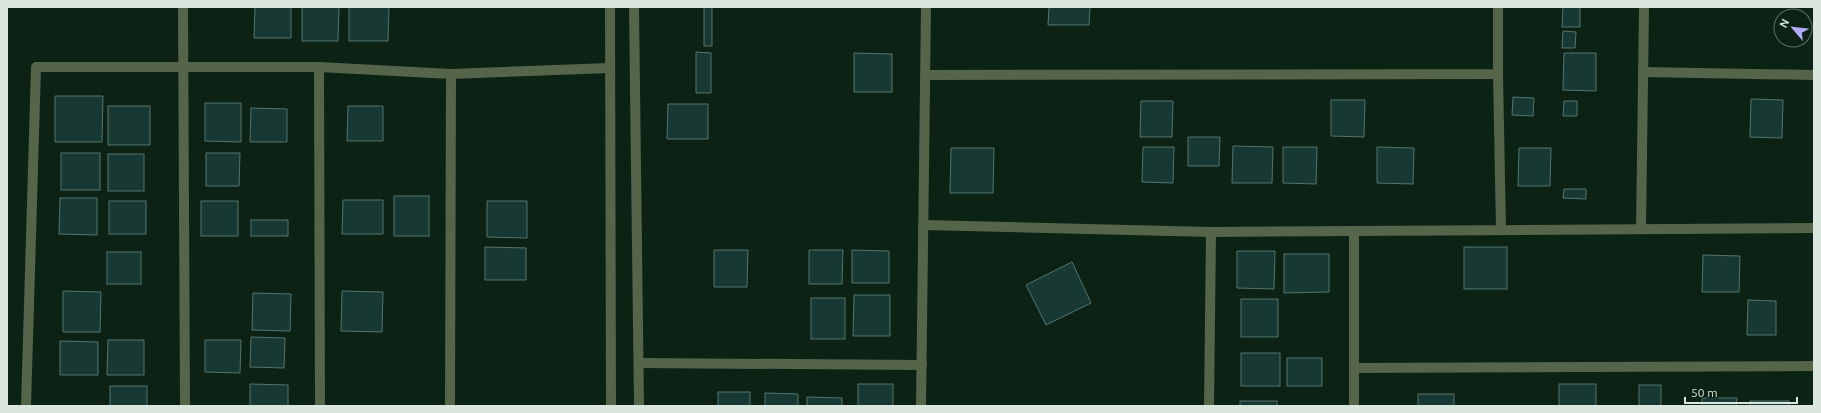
<svg xmlns="http://www.w3.org/2000/svg" width="1821" height="413" viewBox="0 0 1821 413" font-family="Ubuntu,sans-serif">
<style>
.building{fill:#183833;stroke:#54756f}
.lines{fill:none;stroke-linecap:round;stroke-linejoin:round}
.minor{stroke:#556549;stroke-width:10}
</style>
<rect width="100%" height="100%" fill="#0b2215"/>
<!-- building -->
<g class="building">
<path d="M255,7H291V38H254Z"/>
<path d="M302,7H339L338,41H302Z"/>
<path d="M349,7H389L388,41H349Z"/>
<rect x="704" y="7" width="8" height="39"/>
<path d="M1049,7H1090L1089,25H1048Z"/>
<path d="M1563,7H1580V27H1562Z"/>
<path d="M1563,31L1576,32L1575,48H1562Z"/>
<path d="M696,52L711,53V93H696Z"/>
<path d="M854,53L892,54V92H854Z"/>
<path d="M1564,53H1596V91L1563,90Z"/>
<path d="M55,96H103L102,142H55Z"/>
<path d="M1513,97L1534,98L1533,116L1512,115Z"/>
<path d="M1751,99L1783,100L1782,138L1750,137Z"/>
<path d="M1331,100H1365L1364,137L1331,136Z"/>
<path d="M1141,101H1173L1172,137H1140Z"/>
<path d="M1564,101H1577V116H1563Z"/>
<path d="M205,103H241V142L205,141Z"/>
<path d="M668,104H708V139H667Z"/>
<rect x="108" y="106" width="42" height="39"/>
<path d="M348,106H383V141H347Z"/>
<path d="M251,108L287,109V142H250Z"/>
<path d="M1188,137H1220L1219,166H1188Z"/>
<path d="M1233,146L1273,147L1272,183H1232Z"/>
<path d="M1143,147H1174L1173,183L1142,182Z"/>
<path d="M1283,147H1317L1316,184L1283,183Z"/>
<path d="M1377,147L1414,148L1413,184L1377,183Z"/>
<path d="M951,148H994L993,193H950Z"/>
<path d="M1519,148H1551L1550,186H1518Z"/>
<rect x="61" y="153" width="39" height="37"/>
<path d="M206,153H240L239,186H206Z"/>
<rect x="108" y="154" width="36" height="37"/>
<path d="M1564,189H1586V199L1563,198Z"/>
<rect x="394" y="196" width="35" height="40"/>
<path d="M60,198H97V235L59,234Z"/>
<path d="M343,200H383V234H342Z"/>
<rect x="109" y="201" width="37" height="33"/>
<rect x="201" y="201" width="37" height="35"/>
<path d="M487,201H527V238L487,237Z"/>
<rect x="251" y="220" width="37" height="16"/>
<path d="M485,247L526,248V280H485Z"/>
<rect x="1464" y="247" width="43" height="42"/>
<path d="M714,250H748L747,287H714Z"/>
<path d="M809,250H843L842,284H809Z"/>
<path d="M852,250L889,251V283H852Z"/>
<path d="M1237,251H1275L1274,289L1237,288Z"/>
<rect x="107" y="252" width="34" height="32"/>
<path d="M1284,254H1329V292L1284,293Z"/>
<path d="M1703,255L1740,256L1739,292H1702Z"/>
<path d="M1072,262L1091,303L1046,325L1026,285Z"/>
<path d="M63,291L101,292L100,332H63Z"/>
<path d="M342,291L383,292L382,332L341,331Z"/>
<path d="M253,293L291,294L290,331L252,330Z"/>
<path d="M854,295H890V336H853Z"/>
<rect x="811" y="298" width="34" height="41"/>
<rect x="1241" y="299" width="37" height="38"/>
<path d="M1748,300L1776,301V335H1747Z"/>
<path d="M251,337L285,338L284,368L250,367Z"/>
<path d="M108,340H144V375H107Z"/>
<path d="M205,340H241L240,373L205,372Z"/>
<path d="M60,341L98,342V375H60Z"/>
<rect x="1241" y="353" width="39" height="33"/>
<rect x="1287" y="358" width="35" height="28"/>
<path d="M250,384L288,385V406H250Z"/>
<rect x="858" y="384" width="35" height="22"/>
<rect x="1559" y="384" width="37" height="22"/>
<rect x="1639" y="385" width="22" height="21"/>
<rect x="110" y="386" width="37" height="20"/>
<rect x="718" y="392" width="32" height="14"/>
<path d="M765,393L798,394V406H765Z"/>
<rect x="1418" y="394" width="36" height="12"/>
<path d="M807,397L842,398V406H807Z"/>
<path d="M1702,398H1737L1736,406H1702Z"/>
<rect x="1240" y="401" width="37" height="5"/>
<rect x="1750" y="401" width="39" height="5"/>
</g>
<g class="lines">
<!-- minor -->
<g class="minor">
<path d="M183,7L185,406"/>
<path d="M610,7L611,406"/>
<path d="M634,7L639,406"/>
<path d="M319,67L320,406"/>
<path d="M1643,72L1814,75"/>
<path d="M1498,74L1501,230"/>
<path d="M925,75L1498,74V7"/>
<path d="M923,225L1211,232"/>
<path d="M1641,229L1644,7"/>
<path d="M639,363L922,365"/>
<path d="M1354,368L1814,366"/>
<path d="M26,406L36,67H319L451,74L610,68"/>
<path d="M450,406L451,74"/>
<path d="M921,406L926,7"/>
<path d="M1209,406L1211,232L1814,228"/>
<path d="M1354,406V231"/>
</g>
</g>
<!-- border -->
<rect width="1821" height="413" fill="none" stroke="#d9e7de" stroke-width="16"/>
<!-- north arrow -->
<g transform="translate(1793 28) rotate(298)"><circle r="19" fill="#0b2215" stroke="#5d7165"/>
<path d="M0-3L7 15L0 10L-7 15Z" fill="#b3acf9"/>
<text y="-6" font-size="11" font-weight="bold" text-anchor="middle" fill="#d9e7de">N</text>
</g>
<!-- scale -->
<path d="M1685 397v6h112v-6" fill="none" stroke="#d9e7de" stroke-width="2"/>
<text x="1691" y="397" font-size="12" fill="#d9e7de" stroke="#0b2215" stroke-width="3" paint-order="stroke">50 m</text>
</svg>
